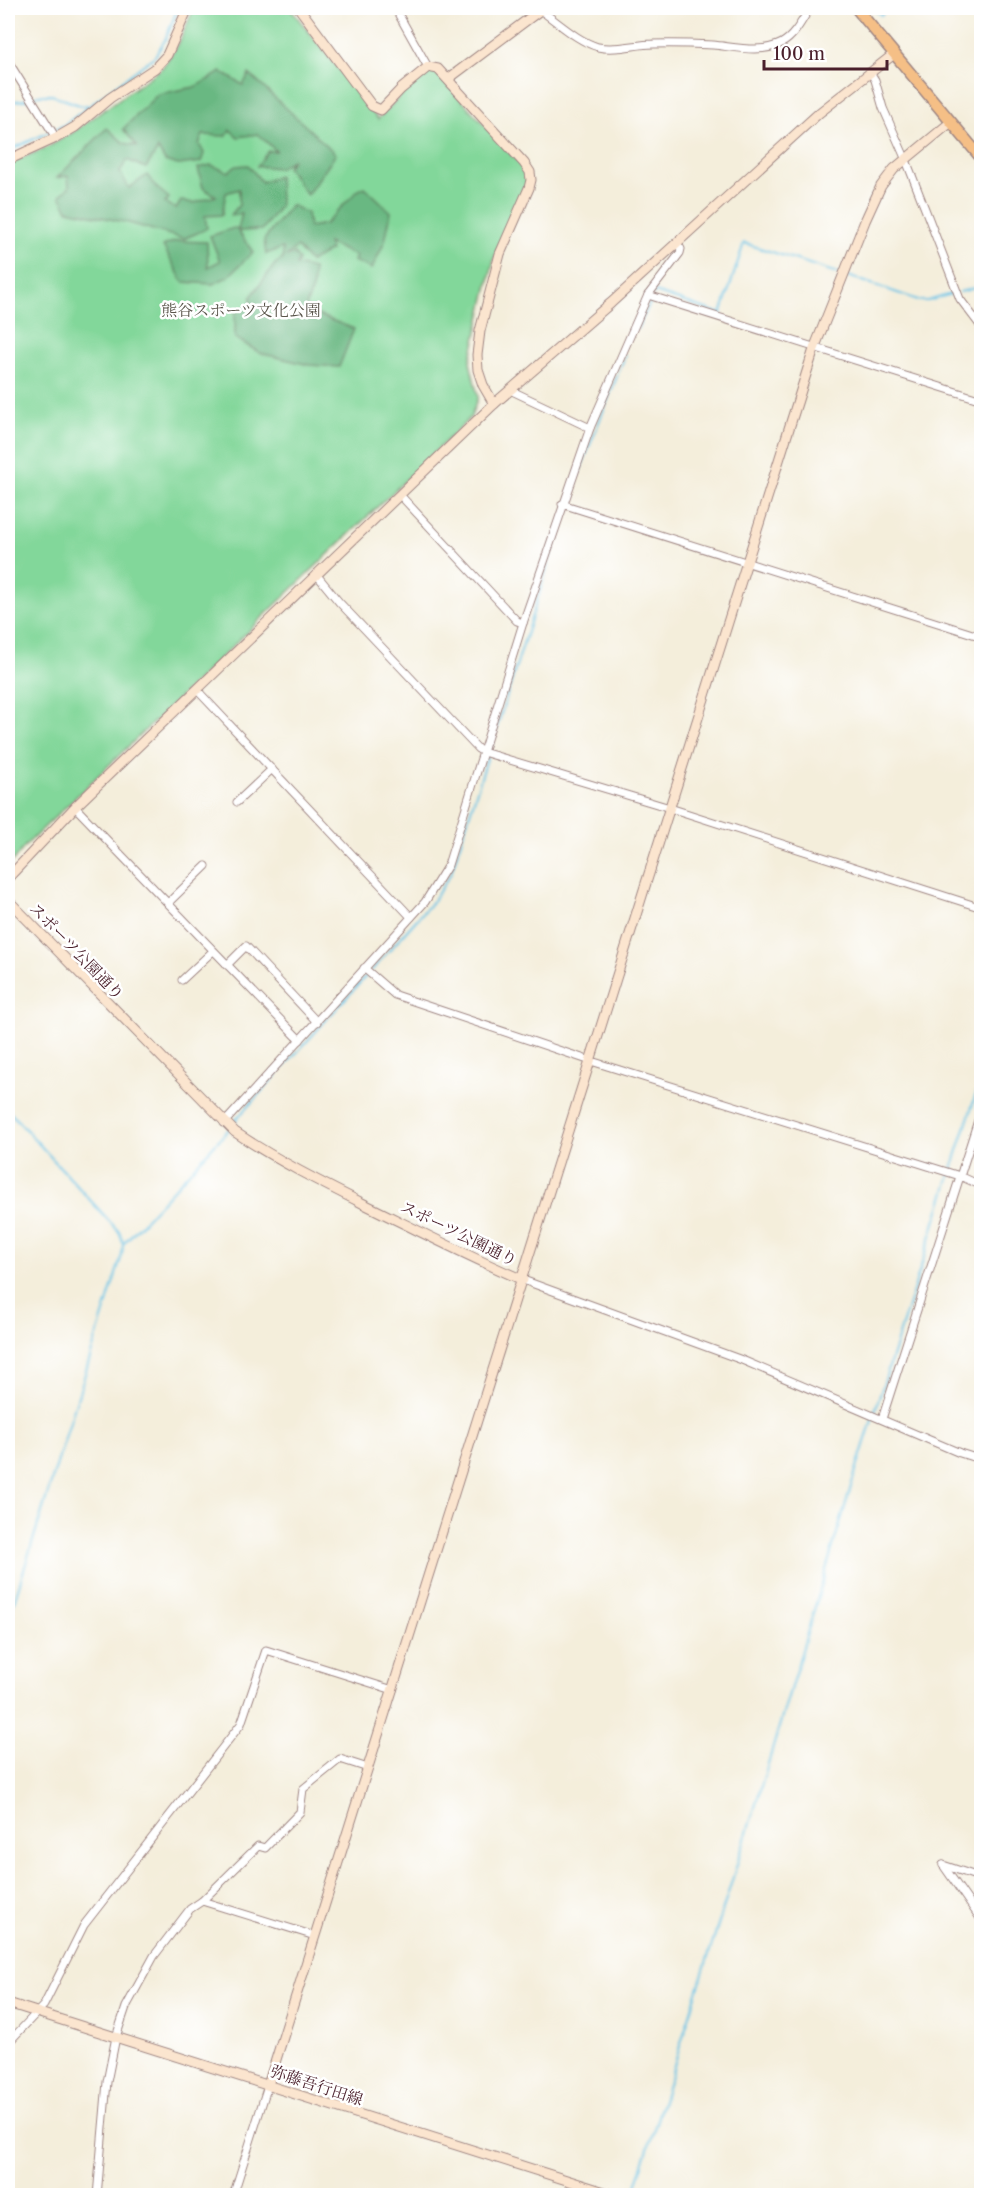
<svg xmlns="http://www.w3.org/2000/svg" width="989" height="2203" viewBox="0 0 989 2203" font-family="'Libre Caslon Text','Noto Serif JP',serif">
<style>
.green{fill:#82d79a;stroke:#667b62;stroke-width:1.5}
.forest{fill:#69b882;stroke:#5a6c56;stroke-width:1.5}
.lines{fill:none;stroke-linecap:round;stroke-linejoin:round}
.stream{stroke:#68c3e6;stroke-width:2}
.street-casing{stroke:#9f8683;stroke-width:9}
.secondary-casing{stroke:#9f8683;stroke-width:11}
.primary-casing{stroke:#9f8683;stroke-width:13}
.street{stroke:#fff;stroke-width:7}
.secondary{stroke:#fbe5cf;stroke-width:9}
.primary{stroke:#f5bf86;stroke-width:10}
.labels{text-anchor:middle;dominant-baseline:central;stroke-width:5;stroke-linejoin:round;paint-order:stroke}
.park-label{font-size:16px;fill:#5b564c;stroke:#fff}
.street-label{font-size:16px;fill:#4a1f2b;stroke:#fff}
</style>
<rect width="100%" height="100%" fill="#fff"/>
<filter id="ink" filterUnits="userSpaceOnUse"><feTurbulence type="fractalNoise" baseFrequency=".0167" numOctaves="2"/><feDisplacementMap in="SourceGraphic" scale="12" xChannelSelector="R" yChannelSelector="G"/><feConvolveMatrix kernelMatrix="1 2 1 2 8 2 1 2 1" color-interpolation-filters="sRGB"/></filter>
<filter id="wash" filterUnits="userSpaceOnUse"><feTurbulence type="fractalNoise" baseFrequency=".008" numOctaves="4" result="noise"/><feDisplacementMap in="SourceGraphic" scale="24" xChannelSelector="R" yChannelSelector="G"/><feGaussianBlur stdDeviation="1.35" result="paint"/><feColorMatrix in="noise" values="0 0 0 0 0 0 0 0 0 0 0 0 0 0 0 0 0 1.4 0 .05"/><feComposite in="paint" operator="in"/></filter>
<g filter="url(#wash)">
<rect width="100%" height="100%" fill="#f4eedb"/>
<!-- green -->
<path class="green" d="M194,8H290L378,119L408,88L431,70L438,74L520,164L526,173L527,183L494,259L470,362L478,397L471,417L26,845L8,867V164L48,147L72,133L162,68L178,45Z"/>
<!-- forest -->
<g class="forest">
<path d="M221,72L243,85L249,74L336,154L307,195L287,167L294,159L279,168L257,166L268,151H276L258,134L238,137L230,130L226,136L203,135L199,144L204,153L201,162L178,165L165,161L158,149L146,168L127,160L120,172L129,188L147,175L156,187L169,198L165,203L176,209L181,201L194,203L216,196L203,188L198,168L211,165L228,172L235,166L248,165L262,182L279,176L280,206L262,230L238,231L253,252L228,277L213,284L183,282L163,246L176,241L207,242L208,267L220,261L210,236L234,228L238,230L242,213L230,216L239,205V189L226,193L222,215L205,216L207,228C200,233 192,234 184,239L129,223L68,210L60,196L69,187L68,176L57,178L107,128L124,143L137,146L123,129L158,94L195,87Z"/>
<path d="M365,187L391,212L385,241L372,269L354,261L356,256L328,243L331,250L310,262L297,247L286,257L294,254L299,260L296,265L313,269V286L305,310L354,329L339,367L309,365L260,353L235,338V312L251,308V297L275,264L283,259V248L266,254L264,240L291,205L307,213L309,227L325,224L357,191Z"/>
</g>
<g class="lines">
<!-- stream -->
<g class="stream">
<path d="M872,8L881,15L888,8"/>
<path d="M8,102L31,99L38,95H52L82,106L87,105"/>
<path d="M8,151L64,125L155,56L165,40L178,8"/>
<path d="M845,275L921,301H928L954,293"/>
<path d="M960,292L982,286"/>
<path d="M654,294L655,292L721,314L744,243L840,274"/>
<path d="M637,329L652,299"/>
<path d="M571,493L625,356"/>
<path d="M371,971L433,901L451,873L561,524"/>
<path d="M8,1110L120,1233L123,1244L122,1255L8,1621"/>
<path d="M232,1124L367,975"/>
<path d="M123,1244L229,1129"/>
<path d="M633,2196L756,1804L852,1483L982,1075"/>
</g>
</g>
</g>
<g filter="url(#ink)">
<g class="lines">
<defs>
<g id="street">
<path d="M395,8L428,67"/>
<path d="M540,10C558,22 577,41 598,47C616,51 636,44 653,44C673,43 694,44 713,45C735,47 761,54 782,43C795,36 802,20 810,8"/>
<path d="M8,61L56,138"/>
<path d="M870,72L875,80L883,108L906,160L960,299L982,328"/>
<path d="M648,295L982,400"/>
<path d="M510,390L590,428"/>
<path d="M400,495L517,621L523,623"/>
<path d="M562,504L982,637"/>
<path d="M316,574L339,602L478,749L483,752L670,808L982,908"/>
<path d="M197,690L411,917"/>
<path d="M237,802L272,769"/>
<path d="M75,807L300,1040"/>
<path d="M168,903L206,866"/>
<path d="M227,965L246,946L317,1022"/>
<path d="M364,968L395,995L591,1061L960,1176L982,1186"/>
<path d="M182,980L213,951"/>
<path d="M224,1123L425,902L448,865L523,623L590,428L648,295L680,253L681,249L677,243"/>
<path d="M523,1280L742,1360L960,1453L982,1460"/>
<path d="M882,1419L982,1108"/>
<path d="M943,1865L982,1921"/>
<path d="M943,1865L982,1878"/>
<path d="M202,1901L315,1936"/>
<path d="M8,2043L44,2005L84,1925L241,1724L266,1650L393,1690"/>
<path d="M8,2195V2196"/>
<path d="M97,2196L107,2082L116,2037L126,2007L154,1956L190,1909L202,1901L258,1846L265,1848L300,1812L303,1789L340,1759L368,1768"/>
<path d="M233,2196L268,2085"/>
</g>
<g id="secondary">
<path d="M299,8L372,106L381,110L401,89L428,67L438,69L524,163L530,172L531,180L529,188L500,254L480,331L477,355L478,370L483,385L494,404"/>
<path d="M448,79L543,8"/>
<path d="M8,160L56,138L75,127L110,98L155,68L167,55L188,8"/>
<path d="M8,878L75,807L494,404L611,303L819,113L894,54"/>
<path d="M8,900L235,1132C276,1160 320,1182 364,1204C417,1230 469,1257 523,1280"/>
<path d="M8,2003L617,2196"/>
<path d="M268,2085L814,349L865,221L881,186L894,169L951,122"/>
</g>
<path id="primary" d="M856,8L982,159"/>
</defs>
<!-- street casing -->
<use href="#street" class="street-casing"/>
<!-- secondary casing -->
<use href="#secondary" class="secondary-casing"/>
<!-- primary casing -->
<use href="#primary" class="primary-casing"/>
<!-- street -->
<use href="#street" class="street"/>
<!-- secondary -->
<use href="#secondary" class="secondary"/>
<!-- primary -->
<use href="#primary" class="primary"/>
</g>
</g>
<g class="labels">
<!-- park labels -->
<g class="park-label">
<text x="241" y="310">熊谷スポーツ文化公園</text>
</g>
<!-- street labels -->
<g class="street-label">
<text transform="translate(77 951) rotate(46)">スポーツ公園通り</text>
<text transform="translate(459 1233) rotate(26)">スポーツ公園通り</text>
<text transform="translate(317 2085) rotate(18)">弥藤吾行田線</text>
</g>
</g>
<!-- margin -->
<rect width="989" height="2203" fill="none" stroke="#fff" stroke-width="30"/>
<!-- scale -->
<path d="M764 60v9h123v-9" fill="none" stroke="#4a1f2b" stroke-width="3"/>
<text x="773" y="60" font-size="18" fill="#4a1f2b" stroke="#ffffff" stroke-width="4.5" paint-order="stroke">100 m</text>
</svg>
